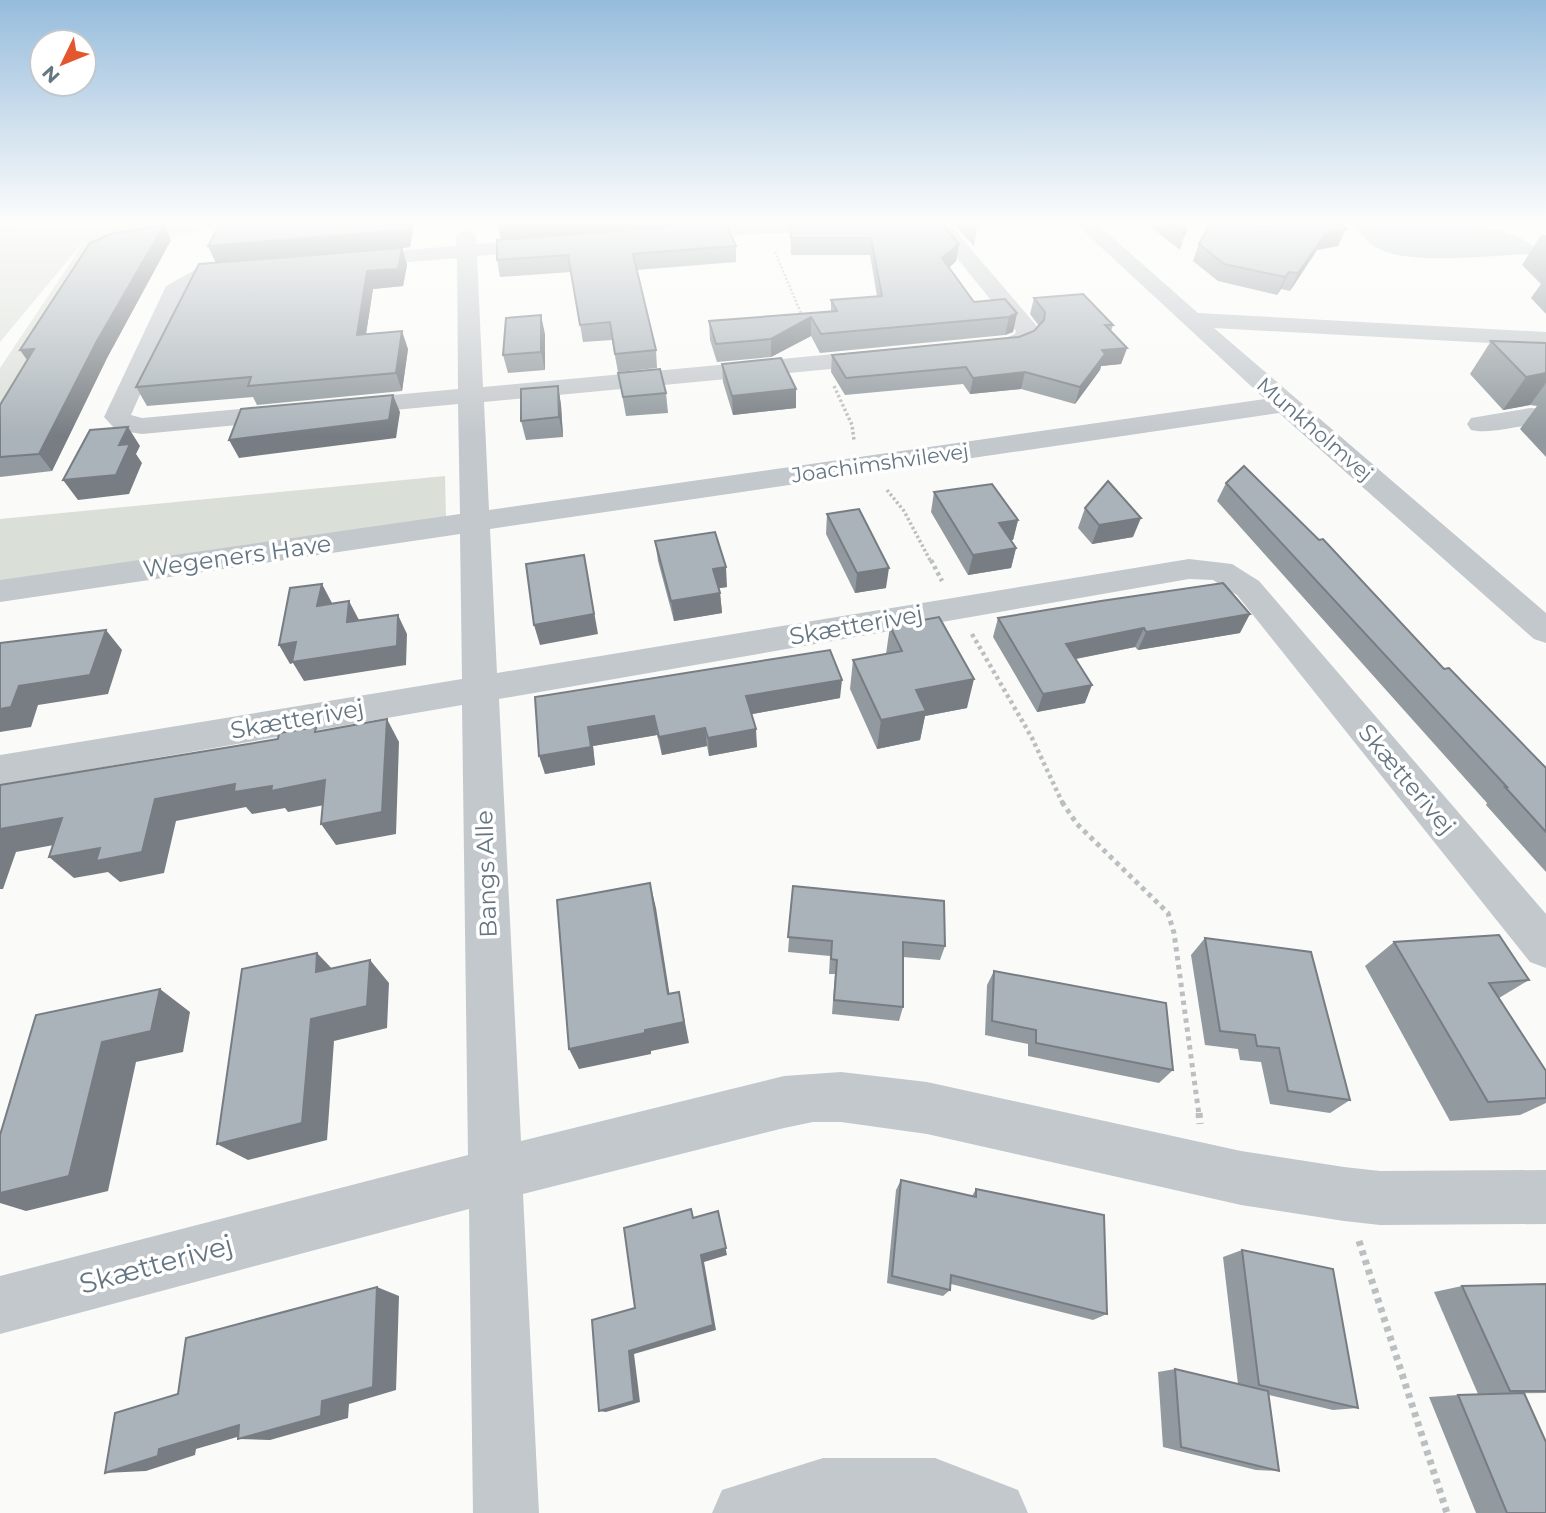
<svg xmlns="http://www.w3.org/2000/svg" width="1546" height="1513" viewBox="0 0 1546 1513" font-family="Montserrat,sans-serif">
<style>
.green{fill:#dadfd7}
.water{fill:#bbc7cb}
.lines{fill:none;stroke-linecap:round;stroke-linejoin:round}
.path-far4{stroke:#bbbfc2;stroke-width:2.5;stroke-dasharray:2 2;stroke-linecap:butt}
.path-far3{stroke:#bbbfc2;stroke-width:3.5;stroke-dasharray:2.5 2.5;stroke-linecap:butt}
.path-far2{stroke:#bbbfc2;stroke-width:4.5;stroke-dasharray:3.5 3.5;stroke-linecap:butt}
.path-far1{stroke:#bbbfc2;stroke-width:5;stroke-dasharray:4.5 4.5;stroke-linecap:butt}
.path{stroke:#bbbfc2;stroke-width:7;stroke-dasharray:5 5;stroke-linecap:butt}
.minor{fill:#c3c8cc;fill-rule:evenodd}
.wall{fill:#929a9f}
.shaded-wall{fill:#777d82}
.building{fill:#aab3b9;stroke:#777d82;stroke-width:2}
.labels{text-anchor:middle;dominant-baseline:central;stroke-width:7;stroke-linejoin:round;paint-order:stroke}
.far-street-label{font-size:21px;fill:#657683;stroke:#fff}
.street-label{font-size:24px;fill:#657683;stroke:#fff}
.near-street-label{font-size:28px;fill:#657683;stroke:#fff}
</style>
<rect width="100%" height="100%" fill="#fafaf8"/>
<!-- green -->
<g class="green">
<path d="M283,224L207,230L95,252L0,403V368L89,235L0,342V225Z"/>
<path d="M445,476L446,517L0,581V519Z"/>
</g>
<!-- water -->
<path class="water" d="M1354,224C1402,224 1502,215 1538,250L1533,254C1495,255 1414,265 1381,250C1369,245 1361,234 1354,224Z"/>
<g class="lines">
<!-- path-far4 -->
<g class="path-far4">
<path d="M0,226L15,224"/>
<path d="M775,252L803,318"/>
</g>
<!-- path-far3 -->
<g class="path-far3">
<path d="M834,386L852,425L854,440"/>
<path d="M887,490L904,511L931,562"/>
</g>
<!-- path-far2 -->
<g class="path-far2">
<path d="M931,560L942,581"/>
<path d="M972,634L1032,738L1063,804"/>
</g>
<!-- path-far1 -->
<path class="path-far1" d="M1062,802L1077,824L1168,913L1174,933L1199,1115"/>
<!-- path -->
<g class="path">
<path d="M1199,1113L1200,1124"/>
<path d="M1359,1241L1447,1513"/>
</g>
<!-- minor -->
<g class="minor">
<path d="M732,224H937L953,228L1036,325L1039,330C1036,345 1024,349 1010,352L484,402L489,510L1265,399L1076,224H1097L1198,313L1546,332V346L1214,328L1546,613V643L1534,639L1279,413L490,529L497,673L1189,559L1232,564L1259,581L1546,914V968L1530,962L1237,595L1213,580L1189,579L499,699L521,1141L784,1076L841,1072L927,1082L1241,1151L1344,1167L1380,1171L1546,1170V1224L1380,1225L1344,1221L1241,1205L927,1134L841,1122H813L784,1128L523,1194L539,1513H473L469,1209L0,1334V1276L468,1155L462,705L0,785V755L462,679L460,534L0,602V580L460,514L458,404L142,434L116,430L104,417L166,286L200,267L456,246V235L466,229L476,235V244ZM923,232L939,236L1016,331L1015,334L1006,338L483,387L477,256L765,233ZM457,258L458,389L142,418L131,415L186,290L205,279Z"/>
<path d="M1530,408L1546,409V425C1521,423 1494,435 1471,430L1467,424L1471,418Z"/>
<path d="M823,1458H935L1018,1490L1028,1513H712L722,1490Z"/>
</g>
</g>
<!-- wall -->
<g class="wall">
<path d="M220,224H414L410,247L402,248L407,265L403,286L373,289L366,334L408,349L402,391L257,405L253,397L147,406L136,387L216,263L208,246Z"/>
<path d="M790,224L959,244L956,261L949,268L974,302L1017,313L1013,332L1005,335L820,353L811,336L771,357L717,362L710,340L709,321L831,311V300L877,296L870,255H791Z"/>
<path d="M947,224H975L977,229L974,246L955,226Z"/>
<path d="M1147,224H1186L1185,234L1180,250Z"/>
<path d="M1254,224H1340L1338,246L1317,250L1290,291L1281,289L1277,295L1218,281L1193,261L1199,244L1258,227Z"/>
<path d="M1541,235H1546V314L1531,298L1541,284L1522,265Z"/>
<path d="M171,240L107,358L52,471L0,477V405Z"/>
<path d="M497,240L736,246V262L637,270L656,350L657,368L618,372L612,340L583,342L571,272L500,277L497,260Z"/>
<path d="M1034,298L1113,325L1111,331L1127,348L1121,364L1101,366L1100,370L1075,404L1021,389L970,394L963,384L845,395L831,372L832,355L1019,337L1034,331L1039,326L1030,314Z"/>
<path d="M545,334V370L508,373L503,355Z"/>
<path d="M1491,341L1546,343V457L1520,429L1537,406L1530,405L1503,410L1470,374Z"/>
<path d="M722,364L796,408L733,415L723,382Z"/>
<path d="M618,373L666,393L668,413L626,416Z"/>
<path d="M558,386L561,405L563,437L526,440L521,421Z"/>
<path d="M1226,483L1444,669L1546,768V872L1486,805L1487,803L1217,501Z"/>
<path d="M934,492L1018,520L1013,540H1011L1016,548L1011,568L968,575L931,512Z"/>
<path d="M1085,508L1133,537L1092,544L1078,528Z"/>
<path d="M827,514L886,588L855,593L826,534Z"/>
<path d="M655,541L727,587L719,588L720,593L722,613L674,621L658,561Z"/>
<path d="M998,618L1240,633L1138,650L1135,647L1076,659L1085,703L1037,712L993,637Z"/>
<path d="M890,626L967,708L925,716L920,740L877,749L850,689L853,660L886,654Z"/>
<path d="M535,697L840,698L752,714L757,747L709,756L707,746L662,755L657,735L593,746L595,765L545,774Z"/>
<path d="M793,886L945,946L940,960L903,957V1007L899,1021L832,1014L835,974H829L830,956L788,952Z"/>
<path d="M1205,938L1350,1100L1330,1113L1270,1104L1261,1062L1240,1060L1238,1049L1205,1045L1191,955Z"/>
<path d="M1394,942L1529,980L1499,998L1546,1071V1103L1520,1115L1450,1121L1365,966Z"/>
<path d="M994,971L1173,1070L1159,1083L1028,1056V1044L985,1035L987,985Z"/>
<path d="M901,1180L972,1196L976,1189L1107,1314L1093,1320L951,1284L950,1290L943,1296L887,1283L896,1190Z"/>
<path d="M1242,1250L1358,1408L1333,1410L1269,1395L1279,1471L1256,1470L1163,1447L1158,1372L1175,1369L1238,1384L1223,1257Z"/>
<path d="M1546,1284V1393L1478,1394L1434,1292L1462,1286Z"/>
<path d="M1458,1395L1546,1513H1476L1429,1397Z"/>
</g>
<!-- shaded-wall -->
<g class="shaded-wall">
<path d="M406,224H414L410,247L402,248L407,265L403,286L373,289L363,353L357,335L367,271L216,263L208,246Z"/>
<path d="M497,224H699L501,239Z"/>
<path d="M164,225L171,240L107,358L52,471L39,454L97,341Z"/>
<path d="M1346,229L1338,246L1317,250L1290,291L1298,273L1325,234Z"/>
<path d="M959,244L956,261L939,276L942,258Z"/>
<path d="M1289,272L1281,289L1277,295L1285,277Z"/>
<path d="M1017,313L1013,332L1005,335L1009,317Z"/>
<path d="M541,315L545,334V370L541,352Z"/>
<path d="M811,317V336L771,357V339Z"/>
<path d="M402,331L408,349L402,391L396,373Z"/>
<path d="M1127,348L1121,364L1101,366L1100,370L1075,404L1080,387L1102,350Z"/>
<path d="M34,349L32,367L20,350Z"/>
<path d="M1025,372L1021,389L970,394L973,378Z"/>
<path d="M1546,373V383L1530,405L1503,410L1526,377Z"/>
<path d="M558,386L561,405L563,437L559,417Z"/>
<path d="M796,389V408L733,415L732,396Z"/>
<path d="M393,395L400,412L396,438L239,458L229,440Z"/>
<path d="M128,427L140,446L136,454L142,463L129,494L78,500L63,480L119,445Z"/>
<path d="M1141,518L1133,537L1092,544L1099,525Z"/>
<path d="M1018,520L1013,540L995,543L999,523Z"/>
<path d="M1016,548L1011,568L968,575L973,555Z"/>
<path d="M584,555L598,634L540,645L534,625Z"/>
<path d="M726,567L727,587L714,589L713,569Z"/>
<path d="M889,568L886,588L855,593L857,573Z"/>
<path d="M322,584L332,603L327,625L317,606Z"/>
<path d="M720,593L722,613L674,621L671,601Z"/>
<path d="M349,601L359,620L357,641L347,622Z"/>
<path d="M1250,614L1240,633L1138,650L1146,632Z"/>
<path d="M398,615L407,634L406,665L304,681L293,663L290,664L279,645L296,642Z"/>
<path d="M1144,628L1135,647L1059,662L1066,644Z"/>
<path d="M106,630L122,650L108,694L38,705L31,727L0,732V709L19,686Z"/>
<path d="M974,679L967,708L925,716L920,740L877,749L881,720L916,690Z"/>
<path d="M842,680L840,698L747,715L746,696Z"/>
<path d="M1092,685L1085,703L1037,712L1043,694Z"/>
<path d="M654,716L657,735L593,746L595,765L545,774L539,756L588,727Z"/>
<path d="M387,719L399,742L396,834L336,845L321,824Z"/>
<path d="M705,728L707,746L662,755L659,737Z"/>
<path d="M756,729L757,747L709,756L708,738Z"/>
<path d="M325,780L340,802L288,812L285,808L252,814L246,807L176,821L164,873L120,882L108,872L74,878L49,857L155,799L235,784L272,786Z"/>
<path d="M62,818L86,839L16,852L3,889H0V829Z"/>
<path d="M650,883L656,908L673,1016L668,994Z"/>
<path d="M317,953L339,976L316,972Z"/>
<path d="M370,960L389,983L387,1028L334,1041L327,1140L248,1160L217,1144L311,1019Z"/>
<path d="M160,989L190,1012L183,1052L136,1062L108,1191L26,1211L0,1203V1193L102,1042Z"/>
<path d="M679,992L689,1043L651,1051V1054L579,1069L569,1049L645,1030Z"/>
<path d="M718,1211L727,1255L704,1262L716,1330L634,1354L640,1402L606,1412L599,1411L629,1351L701,1255Z"/>
<path d="M377,1287L399,1296L396,1390L349,1404L348,1418L270,1440L238,1439L322,1401Z"/>
<path d="M239,1425L271,1427L196,1449L195,1455L146,1471L105,1473L159,1449Z"/>
</g>
<!-- building -->
<g class="building">
<path d="M220,224H406L405,230L208,246Z"/>
<path d="M708,224H726L736,246L633,254L656,350L615,354L610,322L580,325L568,255L497,260V240Z"/>
<path d="M790,224H942L959,244L942,258L974,302L1005,299L1017,313L1009,317L821,334L811,317L771,339L716,344L709,321L837,311L831,300L882,296L871,238H791Z"/>
<path d="M1173,224H1186L1185,234Z"/>
<path d="M1210,224H1253L1257,227H1271L1273,224H1340L1346,229L1325,234L1298,273L1289,272L1285,277L1224,264L1199,244Z"/>
<path d="M164,225L97,341L39,454L0,457V405L34,349L20,350L90,243L111,234Z"/>
<path d="M402,248L398,269L367,271L357,335L402,331L396,373L248,386L251,377L136,387L199,264Z"/>
<path d="M1083,294L1113,325H1105L1127,348L1102,350L1105,354L1080,387L1025,372L973,378L966,367L846,378L832,355L1019,337L1034,331L1044,320L1045,312L1034,298Z"/>
<path d="M541,315V352L503,355L506,318Z"/>
<path d="M1491,341L1546,343V373L1526,377Z"/>
<path d="M781,358L796,389L732,396L722,364Z"/>
<path d="M660,369L666,393L623,397L618,373Z"/>
<path d="M558,386L559,417L521,421V389Z"/>
<path d="M393,395L389,420L229,440L241,409Z"/>
<path d="M128,427L119,445L130,444L116,475L63,480L90,430Z"/>
<path d="M1244,466L1319,540L1323,539L1444,669L1449,668L1546,768V832L1505,787H1507L1226,483Z"/>
<path d="M1108,481L1141,518L1099,525L1085,508Z"/>
<path d="M992,484L1018,520L999,523L1016,548L973,555L934,492Z"/>
<path d="M859,509L889,568L857,573L827,514Z"/>
<path d="M715,532L726,567L713,569L720,593L671,601L655,541Z"/>
<path d="M584,555L594,614L534,625L526,564Z"/>
<path d="M1223,583L1250,614L1146,632L1144,628L1066,644L1092,685L1043,694L998,618L1101,601Z"/>
<path d="M322,584L317,606L349,601L347,622L398,615L397,646L292,662L296,642L279,645L290,588Z"/>
<path d="M939,617L974,679L916,690L926,711L881,720L853,660L902,651L890,626Z"/>
<path d="M106,630L90,675L19,686L11,707L0,709V643Z"/>
<path d="M830,650L842,680L746,696L756,729L708,738L705,728L659,737L654,716L588,727L591,747L539,756L535,697Z"/>
<path d="M387,719L382,812L321,824L325,780L271,791L272,786L234,792L235,784L155,799L142,852L96,861L100,848L49,857L62,818L0,829V785L278,739L279,733L316,727L315,732Z"/>
<path d="M650,883L668,994L679,992L684,1022L645,1030V1033L569,1049L557,900Z"/>
<path d="M793,886L944,901L945,946L903,942V1007L834,1000L837,960L831,959L832,941L788,937Z"/>
<path d="M1499,935L1529,980L1489,983L1546,1071V1098L1488,1102L1394,942Z"/>
<path d="M1205,938L1311,952L1350,1100L1288,1091L1279,1048L1257,1046L1255,1035L1220,1031Z"/>
<path d="M317,953L316,972L370,960L367,1006L311,1019L302,1123L217,1144L242,969Z"/>
<path d="M994,971L1166,1003L1173,1070L1036,1043V1030L992,1021Z"/>
<path d="M160,989L151,1031L102,1042L69,1176L0,1193V1135L36,1015Z"/>
<path d="M901,1180L976,1197V1189L1104,1215L1107,1314L951,1275L950,1290L892,1276Z"/>
<path d="M691,1209L693,1218L718,1211L726,1248L701,1255L713,1325L629,1351L634,1401L599,1411L592,1320L635,1308L624,1228Z"/>
<path d="M1242,1250L1333,1269L1358,1408L1259,1385Z"/>
<path d="M1546,1284V1391H1510L1462,1286Z"/>
<path d="M377,1287L373,1387L322,1401L321,1416L238,1439L239,1425L159,1449L158,1456L105,1473L115,1413L178,1394L186,1338Z"/>
<path d="M1175,1369L1268,1391L1279,1471L1181,1447Z"/>
<path d="M1524,1393L1546,1442V1513H1507L1458,1395Z"/>
</g>
<!-- sky -->
<linearGradient id="sky" x2="0" y2="1"><stop stop-color="#96bcdc"/><stop offset="0.51" stop-color="#fdfdfc"/><stop offset="1" stop-color="#fdfdfc" stop-opacity="0"/></linearGradient>
<rect width="1546" height="436" fill="url(#sky)"/>
<g class="labels">
<!-- far-street labels -->
<g class="far-street-label">
<text transform="translate(1315 429) rotate(41)">Munkholmvej</text>
<text transform="translate(880 463) rotate(-8)">Joachimshvilevej</text>
</g>
<!-- street labels -->
<g class="street-label">
<text transform="translate(237 556) rotate(-8)">Wegeners Have</text>
<text transform="translate(856 625) rotate(-10)">Skætterivej</text>
<text transform="translate(297 719) rotate(-10)">Skætterivej</text>
<text transform="translate(1407 779) rotate(50)">Skætterivej</text>
<text transform="translate(486 874) rotate(-92)">Bangs Alle</text>
</g>
<!-- near-street labels -->
<g class="near-street-label">
<text transform="translate(156 1264) rotate(-15)">Skætterivej</text>
</g>
</g>
<!-- north arrow -->
<g transform="translate(63 63) rotate(227)"><circle r="33" fill="#ffffff" stroke="#c1c8cd" stroke-width="2"/>
<path d="M0-5L12 26L0 18L-12 26Z" fill="#e4572e"/>
<text y="-10" font-size="19" font-weight="bold" text-anchor="middle" fill="#657683">N</text>
</g>
</svg>
